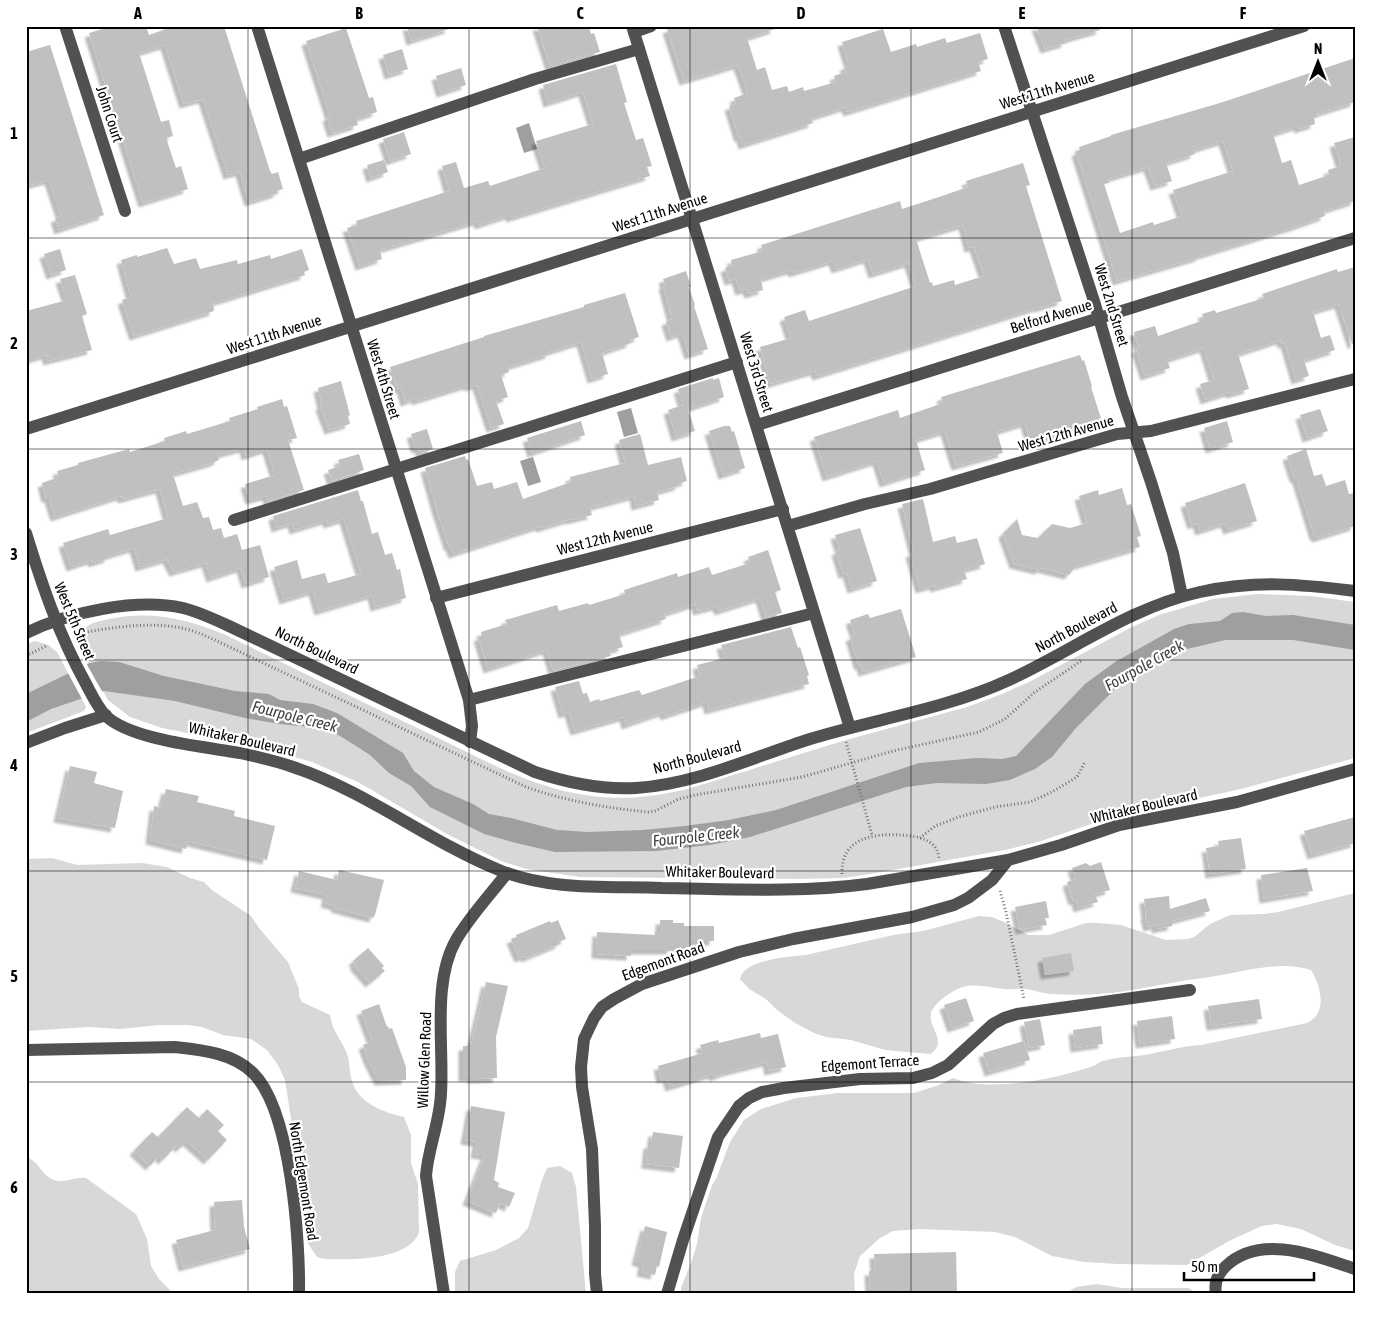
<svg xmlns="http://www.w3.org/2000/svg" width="1381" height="1320" viewBox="0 0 1381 1320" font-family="'Asap Condensed',sans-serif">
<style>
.green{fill:#d8d8d8}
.water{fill:#9f9f9f}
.pier{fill:#fff}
.building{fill:#c0c0c0;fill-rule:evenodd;filter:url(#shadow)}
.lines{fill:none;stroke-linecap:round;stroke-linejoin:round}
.path{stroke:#737373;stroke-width:3;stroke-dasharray:1 2.5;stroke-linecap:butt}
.minor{stroke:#515151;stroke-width:12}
.grid{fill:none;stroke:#000;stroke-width:1;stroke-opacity:0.55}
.labels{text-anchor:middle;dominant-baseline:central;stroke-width:4.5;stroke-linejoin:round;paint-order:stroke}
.street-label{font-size:15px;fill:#000;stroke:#fff}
.water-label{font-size:16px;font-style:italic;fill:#404040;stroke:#fff}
.neatline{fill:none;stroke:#000;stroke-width:2}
.grid-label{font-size:16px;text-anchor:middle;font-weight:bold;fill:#000}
</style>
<defs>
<filter id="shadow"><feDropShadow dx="-4.5" dy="4.5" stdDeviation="1" flood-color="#0004"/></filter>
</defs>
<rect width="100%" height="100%" fill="#fff"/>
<!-- green -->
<g class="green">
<path d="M1257,594L1311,596L1355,602V758L1241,789L1134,812L1103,820L1038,842L1005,850L870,874L843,878L795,879L580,877L526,869L501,861L447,834L358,782L312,762L258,747L162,728L130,717L108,700L78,646C81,625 90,623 109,619C153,610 187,619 228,636C295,669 362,702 430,734C480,758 530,787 585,795C620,801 656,797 691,788L846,740L967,707L1002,694L1031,681L1132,627L1159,615L1213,599Z"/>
<path d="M35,641L48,645L57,652L86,707L84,711L26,733V644Z"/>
<path d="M52,858L77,865L142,863L167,867L190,878L204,882L212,890L251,916L259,928L288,962L299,989V996L302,1002L330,1015C332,1030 340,1038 346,1051C350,1060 349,1071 352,1081C359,1104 383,1112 404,1117L411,1135V1163L418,1184L419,1232C410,1261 348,1260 324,1259L317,1257L307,1242L303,1211V1168L292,1125L285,1080L278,1065L267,1050L251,1039L223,1035L202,1027L188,1025H159L120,1029L89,1027L26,1031V859Z"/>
<path d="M1355,893V1251L1335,1245L1301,1229L1276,1224L1262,1226L1231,1240L1187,1265L1118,1264L1084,1262L1052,1256L1015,1237L995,1232L919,1229L893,1231L880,1238L860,1256L854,1274L855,1294H681V1288L691,1263L697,1244L701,1218L712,1185L716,1179L730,1142L744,1120L761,1109L796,1098L838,1093H914L939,1085L953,1078C989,1093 1056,1079 1093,1066C1096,1065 1099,1062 1103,1061C1116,1057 1131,1057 1144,1055C1163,1052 1182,1046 1201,1045L1307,1023C1328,1013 1321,986 1311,970C1276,959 1238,974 1203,978C1168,982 1133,992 1098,994C1083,995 1067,995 1052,994C1044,994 1035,990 1026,989C1019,988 1011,990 1004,989C985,987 970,981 952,992C945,996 933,1005 931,1013C928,1029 949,1042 930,1054L885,1050L851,1040L826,1037L814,1033L795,1023L777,1010L766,999L749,989L740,979C743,960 790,956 806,955L893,935L923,931L979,916L992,917L1004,922L1028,935H1049L1086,923H1099L1121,925L1166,940L1188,939L1194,937L1210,924L1230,915L1264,914L1278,912Z"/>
<path d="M26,1157C38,1160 42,1176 54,1180C64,1184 76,1176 86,1178L136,1214L147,1239L151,1266L159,1279L174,1294H26Z"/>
<path d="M560,1166L572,1173L576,1187L586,1294H455V1272L460,1261L496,1250L519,1238L528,1228L542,1180L547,1168Z"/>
<path d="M1097,1284L1122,1288H1189L1198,1294H1065L1076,1287Z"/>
</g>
<!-- water -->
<g class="water">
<path d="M529,123L537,149L524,153L516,128Z"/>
<path d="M631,408L638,433L624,437L617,412Z"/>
<path d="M533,457L541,482L528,486L520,461Z"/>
<path d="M1243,612L1266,616L1293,615L1355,625V650L1293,640H1225L1183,650L1142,669L1113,691L1076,728L1052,757L1035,769L1010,780L986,784L937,783L906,787L750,837L710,845L656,851L555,852L516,843L484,834L430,807L411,786L389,773L370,755L345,739L333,732L310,727L279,724L245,718L175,701L104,691L51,709L26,722V694L90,663L101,661L119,662L164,676L235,691L269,694L280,700L313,704L337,713L403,753L414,771L434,787L473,804L489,814L511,818L557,830L588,832L642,830L685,826L729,820L776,810L919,763L977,758L1002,759L1016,756L1085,684L1115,662L1174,629L1189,624L1220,621L1232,613Z"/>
</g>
<!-- pier -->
<path class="pier" d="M86,663L103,693L83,701L68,673Z"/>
<!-- building -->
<g class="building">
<path d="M112,26H146L149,35L174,26H224L270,171L272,174L278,172L283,189L277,191L278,193L249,202L240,172L228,175L203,99L184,104L165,45L139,53L161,122L169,120L173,136L166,138L176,168L181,166L188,189L143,203L89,33Z"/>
<path d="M407,26H449V29L411,41Z"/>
<path d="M537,26H589L591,34L594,33L600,52L550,66Z"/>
<path d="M675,26H774L775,29L747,38L757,70L765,67L772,90L787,86L789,92L803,87L804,91L836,82L834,76L846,72L844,66L849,65L842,42L883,29L891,52L916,44L917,47L945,38L947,43L980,33L988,59L978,62L981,71L848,112L846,107L811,118L813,123L743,145L741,137L739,138L729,106L736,104L734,98L748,93L738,65L684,81L667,29Z"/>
<path d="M1036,26H1100V30L1065,40L1066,43L1045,49Z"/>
<path d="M346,28L369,98L373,97L377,112L356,119L358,125L332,133L327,117L330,116L306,41Z"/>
<path d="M50,45L104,215L59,230L55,218L61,216L49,180L31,185L26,170V52Z"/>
<path d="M402,49L408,69L389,75L383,55Z"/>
<path d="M1355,58V102L1317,114L1318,117L1314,118L1315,124L1299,129L1298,126L1273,134L1282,163L1291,160L1299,185L1329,175L1328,170L1341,166L1334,143L1355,137V201L1324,211L1325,216L1294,227L1199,256L1200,257L1117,281L1076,152L1080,150L1079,147L1111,136V135L1223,102ZM1223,141L1233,171L1173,190L1182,216L1154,225L1153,222L1120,233L1104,184L1109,183L1108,179L1148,167L1155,186L1172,181L1166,163L1195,154L1194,150Z"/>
<path d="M616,64L627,102L624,103L636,140L643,138L652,166L647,167L650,176L511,218L510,215L479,225L478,221L380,250L382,259L360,266L347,228L357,225L356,221L449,191L442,166L456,162L464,188L488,181L490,186L545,168L536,141L593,124L583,92L548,103L543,85Z"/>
<path d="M461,68L466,85L441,93L436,76Z"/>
<path d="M404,132L411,154L390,161L383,139Z"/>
<path d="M384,160L388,172L371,178L367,165Z"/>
<path d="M1023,163L1030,185L1026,186L1062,301L1039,308V307L817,376L815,371L770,384L760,347L791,338L784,317L805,310L809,321L916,286L909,263L873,274L868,259L836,269L833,261L793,273L792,270L761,279L763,290L749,294L747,289L740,291L736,279L729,281L725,268L732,265L731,260L763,251L761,245L900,201L902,209L939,197L968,187L966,181ZM963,225L969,248L974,247L984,276L955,285L954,280L933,286L932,282L930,283L916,239Z"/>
<path d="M167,248L174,264L196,258L200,269L237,260L238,264L270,255L271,259L302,249L309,270L304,272L305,275L213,303L214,311L134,336L122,300L131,297L121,260L137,255V257Z"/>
<path d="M60,249L66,270L51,275L44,254Z"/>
<path d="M1355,267V344H1352L1339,304L1313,312L1321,338L1330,335L1335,350L1304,360L1309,376L1296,380L1285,343L1282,344L1281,340L1238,354L1249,389L1231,394L1230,392L1205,400L1200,384L1214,380L1204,348L1167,360L1170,368L1145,376L1136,349L1139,348L1134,332L1155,326L1158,336L1204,320L1202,314L1215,310L1216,313L1264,298L1262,294L1337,269L1338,272Z"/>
<path d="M686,271L691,287H689L695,305L694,306L708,349L689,355L682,333L671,337L666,321L672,319L663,285H665L663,279Z"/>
<path d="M75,275L87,314L82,316L92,350L48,361L46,355L26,361V311L67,300L60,279Z"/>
<path d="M625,293L639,337L630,340L631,343L602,353L608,374L592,379L581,342L549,352L550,354L508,367L509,372L501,375L508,397L496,401L504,424L491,428L477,385L469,387L468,385L416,401V398L405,402L401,388L398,389L390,367L484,337V336L584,307V305Z"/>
<path d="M1080,355L1082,361L1084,360L1092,386L1091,387L1103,425L1082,431V430L1032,445L1025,423L997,432L1003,453L956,466L945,431L916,440L925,470L884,483L877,461L827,477L814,437L898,410L900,418L943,403L941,397Z"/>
<path d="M713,378V380L719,378L724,397L688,409L695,431L676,437L668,410L683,405L678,389Z"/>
<path d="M341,381L350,415L348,416L350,424L329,430L320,406L322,405L318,388Z"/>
<path d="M282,399L284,407L287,406L297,438L288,440L304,490L268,501L267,496L250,500L245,484L275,475L267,449L246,456L244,448L218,455L219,460L212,463L173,474L183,506L197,502L203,518L209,517L213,530L221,528L224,538L237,534L242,550L260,545L269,577L246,584L241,568L211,578L206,563L174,572L167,559L140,567L134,548L108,556L109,558L93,563L92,560L71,567L63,543L108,529L110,535L168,518L160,489L123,499L121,496L55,517L49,498H46L42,483L59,477L57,471L78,465V463L129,449L130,452L165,441L164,438L186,431L187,434L230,421L229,418L258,409L257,407Z"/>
<path d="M1320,409L1328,431L1307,438L1300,415Z"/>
<path d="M581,421L585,435L532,453L527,438Z"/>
<path d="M1227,421L1233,442L1210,449L1204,428Z"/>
<path d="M724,426H730L732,432L734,431L745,468L723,475L709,431Z"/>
<path d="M427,429L433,449L421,453L419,448L416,449L411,434Z"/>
<path d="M640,434L648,465L681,457L687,481L678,484L679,486L657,492L659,500L636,506L634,496L592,507L590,508L592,515L571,520V519L541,528L540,526L453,554L450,546L449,547L437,511L425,468L465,456L466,460L468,459L477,486L492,482L494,489L517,482L523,499L571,482L570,477L625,463L619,440Z"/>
<path d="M1306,449L1314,476L1322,474L1326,486L1345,480L1349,494L1355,493V526L1317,538L1314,535L1297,480L1294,477L1287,456Z"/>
<path d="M359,454L364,470L332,481L328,470L340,466L338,460Z"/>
<path d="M1245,483L1257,521L1228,530L1225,523L1200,531L1197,523L1192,525L1185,503Z"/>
<path d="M1122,488L1127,505L1131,504L1141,536L1137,537L1140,547L1076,566L1069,575L1041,568L1039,570L1014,564L1003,534L1017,519L1022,535L1038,538L1052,524L1070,528L1087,523L1079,496L1098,490L1099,495Z"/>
<path d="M358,490L361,501H363L372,534L378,532L385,555L392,553L397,570L400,569L406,598L375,607L372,595L319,611L313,591L284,600L274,567L297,560L302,579L325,573L328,583L361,574L344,519L328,524L327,520L294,530L292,523L276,528L273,516Z"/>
<path d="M923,499L933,542L955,536L957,543L977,538L985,564L964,570L967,579L935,588L934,585L920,589L910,553L914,552L902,504Z"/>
<path d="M860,528L877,581L852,589L847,573L843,574L836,551L840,550L835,535Z"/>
<path d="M768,550L781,590L775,592L782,613L766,617L760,598L719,611L717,606L698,611L695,604L664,614L666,619L619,634L623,647L609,651L611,656L553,670L547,650L488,669L478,637L482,636L481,632L507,624L505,620L557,605L559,611L588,603L589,605L625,594L624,590L677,573L678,577L709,567L712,575L750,563L748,557Z"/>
<path d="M901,609L916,657L863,672L861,665L859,666L850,637L855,635L850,620L868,614L870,618Z"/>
<path d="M791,627L798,648L800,647L809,675L807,676L809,684L709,710L707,702L665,716L664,712L626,725L624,717L575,731L569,712L563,714L555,687L579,681L583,694L587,693L590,702L599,699L600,701L639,690L642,695L700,676L697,665L725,658L721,645Z"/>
<path d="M70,766L97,772L94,783L123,791L115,828L58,818Z"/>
<path d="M166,789L199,796L197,802L235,811L234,816L275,826L267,860L188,841L186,849L150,840L154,806L161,808Z"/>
<path d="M1355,817V843L1312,855L1304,831Z"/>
<path d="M1241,838L1246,869L1210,874L1206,848L1219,846L1218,841Z"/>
<path d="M1101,862L1110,890L1095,894L1098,902L1078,908L1076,900L1073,901L1067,882L1076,879L1072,868L1086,863L1090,866Z"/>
<path d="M1307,868L1313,891L1264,899L1261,875Z"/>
<path d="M339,870L384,880L375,915L373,918L335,908L336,906L325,903L327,895L295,888L299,871L337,880Z"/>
<path d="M1169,896L1170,909L1206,898L1210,911L1172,921V926L1156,929V925L1148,927L1145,916H1146L1144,899Z"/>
<path d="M1046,901L1049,918H1045L1047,925L1020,930L1015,907Z"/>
<path d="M558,920L566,939L559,942L560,944L526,958L525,956L519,958L511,939L517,937L516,935L550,921L551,923Z"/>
<path d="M660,920H673V923H684V926H714V941H691V947H671V950H631V956L596,954L597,932L655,935V932H660Z"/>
<path d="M368,948L384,966L382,968L385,971L370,983L354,965L356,964L353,961Z"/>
<path d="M1071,953L1074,971L1045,975L1042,958Z"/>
<path d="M486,982L508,986L496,1037L497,1078L472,1079V1077H463V1046H471Z"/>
<path d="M966,998L974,1021L952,1028L944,1005Z"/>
<path d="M1259,999L1262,1019L1211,1026L1208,1006Z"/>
<path d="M379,1004L387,1027L388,1026L389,1029L392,1028L406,1067V1080L379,1081L368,1059L363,1045L372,1041L361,1011Z"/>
<path d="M1172,1016L1175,1039L1140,1044L1137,1021Z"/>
<path d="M1040,1019L1045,1045L1029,1048L1024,1022Z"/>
<path d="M1101,1026L1103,1044L1075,1048L1073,1030Z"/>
<path d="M760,1033L761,1038L778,1034L786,1067L769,1071L767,1062L727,1072L714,1077L713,1074L670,1087L667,1078L661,1079L658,1066L703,1053L700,1045L718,1040L719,1043Z"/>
<path d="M1024,1041L1030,1060L989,1072L983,1053Z"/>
<path d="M471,1106L505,1112L494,1180L499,1183L498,1187L515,1193L509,1207L500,1203L496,1213L467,1201L485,1155L475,1154L477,1142L465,1140Z"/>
<path d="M187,1107L199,1118L207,1109L224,1125L218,1131L227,1140L208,1160L187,1141L180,1148L177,1145L163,1160L159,1156L150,1166L134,1151L152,1132L158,1137Z"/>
<path d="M653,1132L683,1136L679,1168L646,1164L648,1144H651Z"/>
<path d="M242,1200L244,1227L250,1249L183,1267L176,1240L215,1230L214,1202Z"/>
<path d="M645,1226L667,1232L659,1267L657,1266L655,1275L641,1272L643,1263L636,1261Z"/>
<path d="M956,1252L957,1291L936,1292V1294H897V1290H870L869,1271H875L874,1254Z"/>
</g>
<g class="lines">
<!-- path -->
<g class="path">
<path d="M81,633C115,627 152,621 186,629C198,632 208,637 219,642L526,787C566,801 606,808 648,812L655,811L679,799L695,795L802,777L893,751L979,732L1005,719L1035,692L1081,661"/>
<path d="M26,656L48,645"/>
<path d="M846,742L872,835"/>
<path d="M920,838L935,826L959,817L995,807L1030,802L1052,792L1077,777L1085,762"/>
<path d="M842,874C841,838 873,833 902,835C912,836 924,837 932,844C936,847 938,852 939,858"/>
<path d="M1000,891L1006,912L1024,999"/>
</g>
<!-- minor -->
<g class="minor">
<path d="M65,26L125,211"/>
<path d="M257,26L469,700L472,726L470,742"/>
<path d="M632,26L850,728"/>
<path d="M1004,26L1094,301L1122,397L1151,482L1173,553L1182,596"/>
<path d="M634,32L651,26"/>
<path d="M299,159L535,79L639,49"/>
<path d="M757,425L1355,238"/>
<path d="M26,429L1304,26"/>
<path d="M234,520L737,362"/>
<path d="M788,526L865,504L930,489L1117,434L1151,431L1355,379"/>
<path d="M26,533C42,585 59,635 85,682C91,693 97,707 106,716C131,740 206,747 240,753C258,757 276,761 293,767C366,791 428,841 499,870C550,891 608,886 662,888C730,889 799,893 867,884L1008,860L1061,845L1119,825L1237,802L1355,769"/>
<path d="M436,598L783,509"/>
<path d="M26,633C69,612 136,598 183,608C199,612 214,619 229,626L535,772C568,783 601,790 636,788C696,784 754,757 810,739C876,719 946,709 1009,680C1072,651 1131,607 1200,592C1255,580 1300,584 1355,591"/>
<path d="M469,700L814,613"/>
<path d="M26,743L65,728L106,715"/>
<path d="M26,1050L175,1047C202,1050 233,1053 253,1073C291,1110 300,1241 299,1294"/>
<path d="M444,1294L426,1176C428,1148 440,1122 441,1093C444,1047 432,982 456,940C470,916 490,895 507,873"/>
<path d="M597,1294L595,1274V1226L592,1149L582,1087L581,1067L584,1039L594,1018L602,1007L614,999L642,984L739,952L793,939L912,917L954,905L968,898L992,880L1008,860"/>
<path d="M667,1294L683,1240L718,1137L739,1106L749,1098L762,1092L784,1088L860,1079L913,1078L932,1073L948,1065L993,1024L1004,1018L1017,1014L1190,990"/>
<path d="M1216,1294C1214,1283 1217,1274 1226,1266C1261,1233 1316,1256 1355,1269"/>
</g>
</g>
<!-- grid -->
<path class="grid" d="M248,26V1294M469,26V1294M690,26V1294M911,26V1294M1132,26V1294M26,238H1355M26,449H1355M26,660H1355M26,871H1355M26,1082H1355"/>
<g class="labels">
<!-- street labels -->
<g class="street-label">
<text transform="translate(1047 90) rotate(-17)">West 11th Avenue</text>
<text transform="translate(110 114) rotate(72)">John Court</text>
<text transform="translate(660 212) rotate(-18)">West 11th Avenue</text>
<text transform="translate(1112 305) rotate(73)">West 2nd Street</text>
<text transform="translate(1051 316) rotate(-17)">Belford Avenue</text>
<text transform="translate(274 334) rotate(-18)">West 11th Avenue</text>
<text transform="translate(757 372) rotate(73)">West 3rd Street</text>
<text transform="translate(384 379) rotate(73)">West 4th Street</text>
<text transform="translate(1066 433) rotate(-16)">West 12th Avenue</text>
<text transform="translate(605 538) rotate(-14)">West 12th Avenue</text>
<text transform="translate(75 621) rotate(67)">West 5th Street</text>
<text transform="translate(1076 627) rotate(-28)">North Boulevard</text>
<text transform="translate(317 650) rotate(26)">North Boulevard</text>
<text transform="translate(242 739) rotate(13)">Whitaker Boulevard</text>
<text transform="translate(697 757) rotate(-15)">North Boulevard</text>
<text transform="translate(1144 806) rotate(-13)">Whitaker Boulevard</text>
<text transform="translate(720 872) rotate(1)">Whitaker Boulevard</text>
<text transform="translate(663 961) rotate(-20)">Edgemont Road</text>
<text transform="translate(424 1060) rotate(-88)">Willow Glen Road</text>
<text transform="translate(870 1063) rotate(-4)">Edgemont Terrace</text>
<text transform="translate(304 1181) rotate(81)">North Edgemont Road</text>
</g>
<!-- water labels -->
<g class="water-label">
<text transform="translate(1144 665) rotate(-29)">Fourpole Creek</text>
<text transform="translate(295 716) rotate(14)">Fourpole Creek</text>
<text transform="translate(696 836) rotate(-6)">Fourpole Creek</text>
</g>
</g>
<!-- border -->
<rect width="1381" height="1320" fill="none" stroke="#ffffff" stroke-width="55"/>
<!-- north arrow -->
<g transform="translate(1318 62)" stroke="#ffffff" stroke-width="4" paint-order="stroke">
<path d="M0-4L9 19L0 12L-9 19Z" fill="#000000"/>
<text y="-8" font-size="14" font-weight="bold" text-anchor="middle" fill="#000000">N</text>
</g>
<!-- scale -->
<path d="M1184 1272v8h130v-8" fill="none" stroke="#000000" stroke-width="2.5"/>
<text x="1191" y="1272" font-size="15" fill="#000000" stroke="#ffffff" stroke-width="4" paint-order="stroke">50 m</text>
<rect x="28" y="28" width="1326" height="1264" class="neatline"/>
<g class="grid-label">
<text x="138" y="19">A</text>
<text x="359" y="19">B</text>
<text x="580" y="19">C</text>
<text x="801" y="19">D</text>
<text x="1022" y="19">E</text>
<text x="1243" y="19">F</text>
<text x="14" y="139">1</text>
<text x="14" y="349">2</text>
<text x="14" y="560">3</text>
<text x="14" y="771">4</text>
<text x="14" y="982">5</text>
<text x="14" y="1193">6</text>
</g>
</svg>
